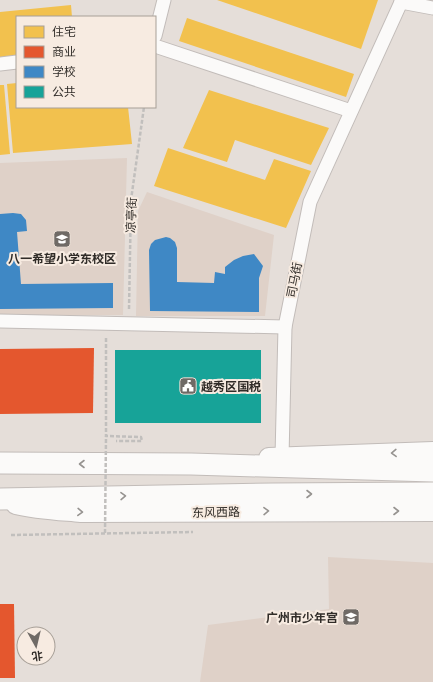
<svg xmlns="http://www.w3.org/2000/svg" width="433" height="682" viewBox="0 0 433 682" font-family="'PT Sans Narrow','Noto Sans SC',sans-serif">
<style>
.built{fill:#dfd1c8}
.homes{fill:#f2c14e}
.shops{fill:#e4572e}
.schools{fill:#3f88c5}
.public{fill:#17a398}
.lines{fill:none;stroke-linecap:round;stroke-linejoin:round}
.minor-casing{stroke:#c2bcb9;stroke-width:15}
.primary-casing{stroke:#c2bcb9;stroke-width:22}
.trunk-casing{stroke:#c2bcb9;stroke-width:23}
.path{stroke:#c1bfbd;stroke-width:2.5;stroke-dasharray:4 2;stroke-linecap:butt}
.minor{stroke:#fbfaf9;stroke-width:13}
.primary{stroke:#fbfaf9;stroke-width:20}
.trunk{stroke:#fbfaf9;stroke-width:21}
.path-bridge{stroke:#c1bfbd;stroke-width:2.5;stroke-dasharray:4 2;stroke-linecap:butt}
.oneway{stroke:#969390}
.labels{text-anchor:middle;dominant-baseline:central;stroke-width:4;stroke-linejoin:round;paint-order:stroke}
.street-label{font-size:12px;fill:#302c28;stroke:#f7ebe1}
.poi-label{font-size:12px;font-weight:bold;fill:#302c28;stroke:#f7ebe1}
</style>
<rect width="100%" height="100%" fill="#e5ded9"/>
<!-- built -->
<g class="built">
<path d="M127,158L123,315H0V163Z"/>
<path d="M147,192L274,235L265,316H136L138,211Z"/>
<path d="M328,557L433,563V682H200L208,625L329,609Z"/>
</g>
<!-- homes -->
<g class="homes">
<path d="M217,0H378L361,49Z"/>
<path d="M71,5L72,17H17V57L0,58V12Z"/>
<path d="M187,18L354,74L346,97L179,41Z"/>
<path d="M17,83V107H128L132,144L13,153L7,84Z"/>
<path d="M0,85H4L10,154L0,155Z"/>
<path d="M209,90L329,128L311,165L235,140L227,162L183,148Z"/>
<path d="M168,148L265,180L274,159L311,171L286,228L154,186Z"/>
</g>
<!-- shops -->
<g class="shops">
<path d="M94,348L93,413L0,414V349Z"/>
<path d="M0,604H14L15,678H0Z"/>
</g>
<!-- schools -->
<g class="schools">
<path d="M13,213L21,214L26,220L27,231L17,232L21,284L113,283V308L0,309V214Z"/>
<path d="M166,237L170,238L175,242L177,248V282L214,283L215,272L225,274V267L234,260L243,256L254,254L263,266L259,278V312L150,311L149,250L151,244L155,240Z"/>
</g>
<!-- public -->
<rect class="public" x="115" y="350" width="146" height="73"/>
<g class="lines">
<defs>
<g id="minor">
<path d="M401,2L433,8"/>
<path d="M155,36L164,0"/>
<path d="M155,46L351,111"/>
<path d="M0,64L17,62"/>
<path d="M0,321L285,327"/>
<path d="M282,457L285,327L310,202L402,0"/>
</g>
<g id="primary">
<path d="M269,458L433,452"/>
<path d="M16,504C37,509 59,510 81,512L433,511"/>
</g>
<g id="trunk">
<path d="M0,463L191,464L433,471"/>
<path d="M0,499L273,494L433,493"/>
</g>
</defs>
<!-- minor casing -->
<use href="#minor" class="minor-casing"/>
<!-- primary casing -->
<use href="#primary" class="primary-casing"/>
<!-- trunk casing -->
<use href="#trunk" class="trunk-casing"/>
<!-- path -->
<g class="path">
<path d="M129,309L131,200L144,107"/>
<path d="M106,338V436L141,437L142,441H116"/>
<path d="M11,535L193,532"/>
</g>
<!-- minor -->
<use href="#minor" class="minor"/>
<!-- primary -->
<use href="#primary" class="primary"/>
<!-- trunk -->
<use href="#trunk" class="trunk"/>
<!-- path-bridge -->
<path class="path-bridge" d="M105,533L106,436"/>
</g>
<!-- one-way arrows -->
<defs><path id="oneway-chevron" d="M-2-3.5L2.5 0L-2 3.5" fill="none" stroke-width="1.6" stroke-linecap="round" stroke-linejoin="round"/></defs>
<g class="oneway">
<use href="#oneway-chevron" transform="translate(394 453) rotate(178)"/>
<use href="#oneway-chevron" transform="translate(82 464) rotate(-180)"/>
<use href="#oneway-chevron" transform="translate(309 494)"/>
<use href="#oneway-chevron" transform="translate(123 496) rotate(-1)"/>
<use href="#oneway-chevron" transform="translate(266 511) rotate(-1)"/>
<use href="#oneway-chevron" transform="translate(396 511)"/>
<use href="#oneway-chevron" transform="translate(80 512) rotate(2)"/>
</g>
<!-- icons -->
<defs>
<symbol id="school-square" viewBox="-11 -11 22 22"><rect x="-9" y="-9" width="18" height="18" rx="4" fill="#6f6a66" stroke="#f7ebe1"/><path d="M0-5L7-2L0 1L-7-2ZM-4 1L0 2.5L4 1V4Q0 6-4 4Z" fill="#fff"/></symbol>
<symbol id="civic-square" viewBox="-11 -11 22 22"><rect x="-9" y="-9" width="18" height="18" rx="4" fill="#6f6a66" stroke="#f7ebe1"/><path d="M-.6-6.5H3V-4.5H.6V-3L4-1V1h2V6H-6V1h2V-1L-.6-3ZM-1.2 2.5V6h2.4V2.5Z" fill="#fff"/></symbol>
</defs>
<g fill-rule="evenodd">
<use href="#school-square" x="52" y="229" width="20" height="20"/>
<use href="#civic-square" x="178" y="376" width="20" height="20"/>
<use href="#school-square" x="341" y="607" width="20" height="20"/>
</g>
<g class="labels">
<!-- street labels -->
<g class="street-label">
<text transform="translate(131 215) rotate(-88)">凉亭街</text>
<text transform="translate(294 280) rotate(-79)">司马街</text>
<text transform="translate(216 512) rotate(-1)">东风西路</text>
</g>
<!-- poi labels -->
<g class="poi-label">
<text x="62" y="258">八一希望小学东校区</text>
<text x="201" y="386" text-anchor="start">越秀区国税</text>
<text x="338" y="617" text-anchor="end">广州市少年宫</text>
</g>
</g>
<!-- legend -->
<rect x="16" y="16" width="140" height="92" fill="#f7ebe1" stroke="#a79f97"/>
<rect x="24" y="26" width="20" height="12" fill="#f2c14e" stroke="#a79f97"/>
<text x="52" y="36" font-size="12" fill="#302c28">住宅</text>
<rect x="24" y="46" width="20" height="12" fill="#e4572e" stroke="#a79f97"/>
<text x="52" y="56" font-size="12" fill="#302c28">商业</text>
<rect x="24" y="66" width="20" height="12" fill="#3f88c5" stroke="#a79f97"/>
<text x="52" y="76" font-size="12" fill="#302c28">学校</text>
<rect x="24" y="86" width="20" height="12" fill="#17a398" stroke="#a79f97"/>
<text x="52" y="96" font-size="12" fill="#302c28">公共</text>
<!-- north arrow -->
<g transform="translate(36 646) rotate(172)"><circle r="19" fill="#f7ebe1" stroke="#a79f97"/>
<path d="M0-3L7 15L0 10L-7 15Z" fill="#6f6a66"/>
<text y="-6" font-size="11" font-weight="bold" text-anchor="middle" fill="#302c28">北</text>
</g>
</svg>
